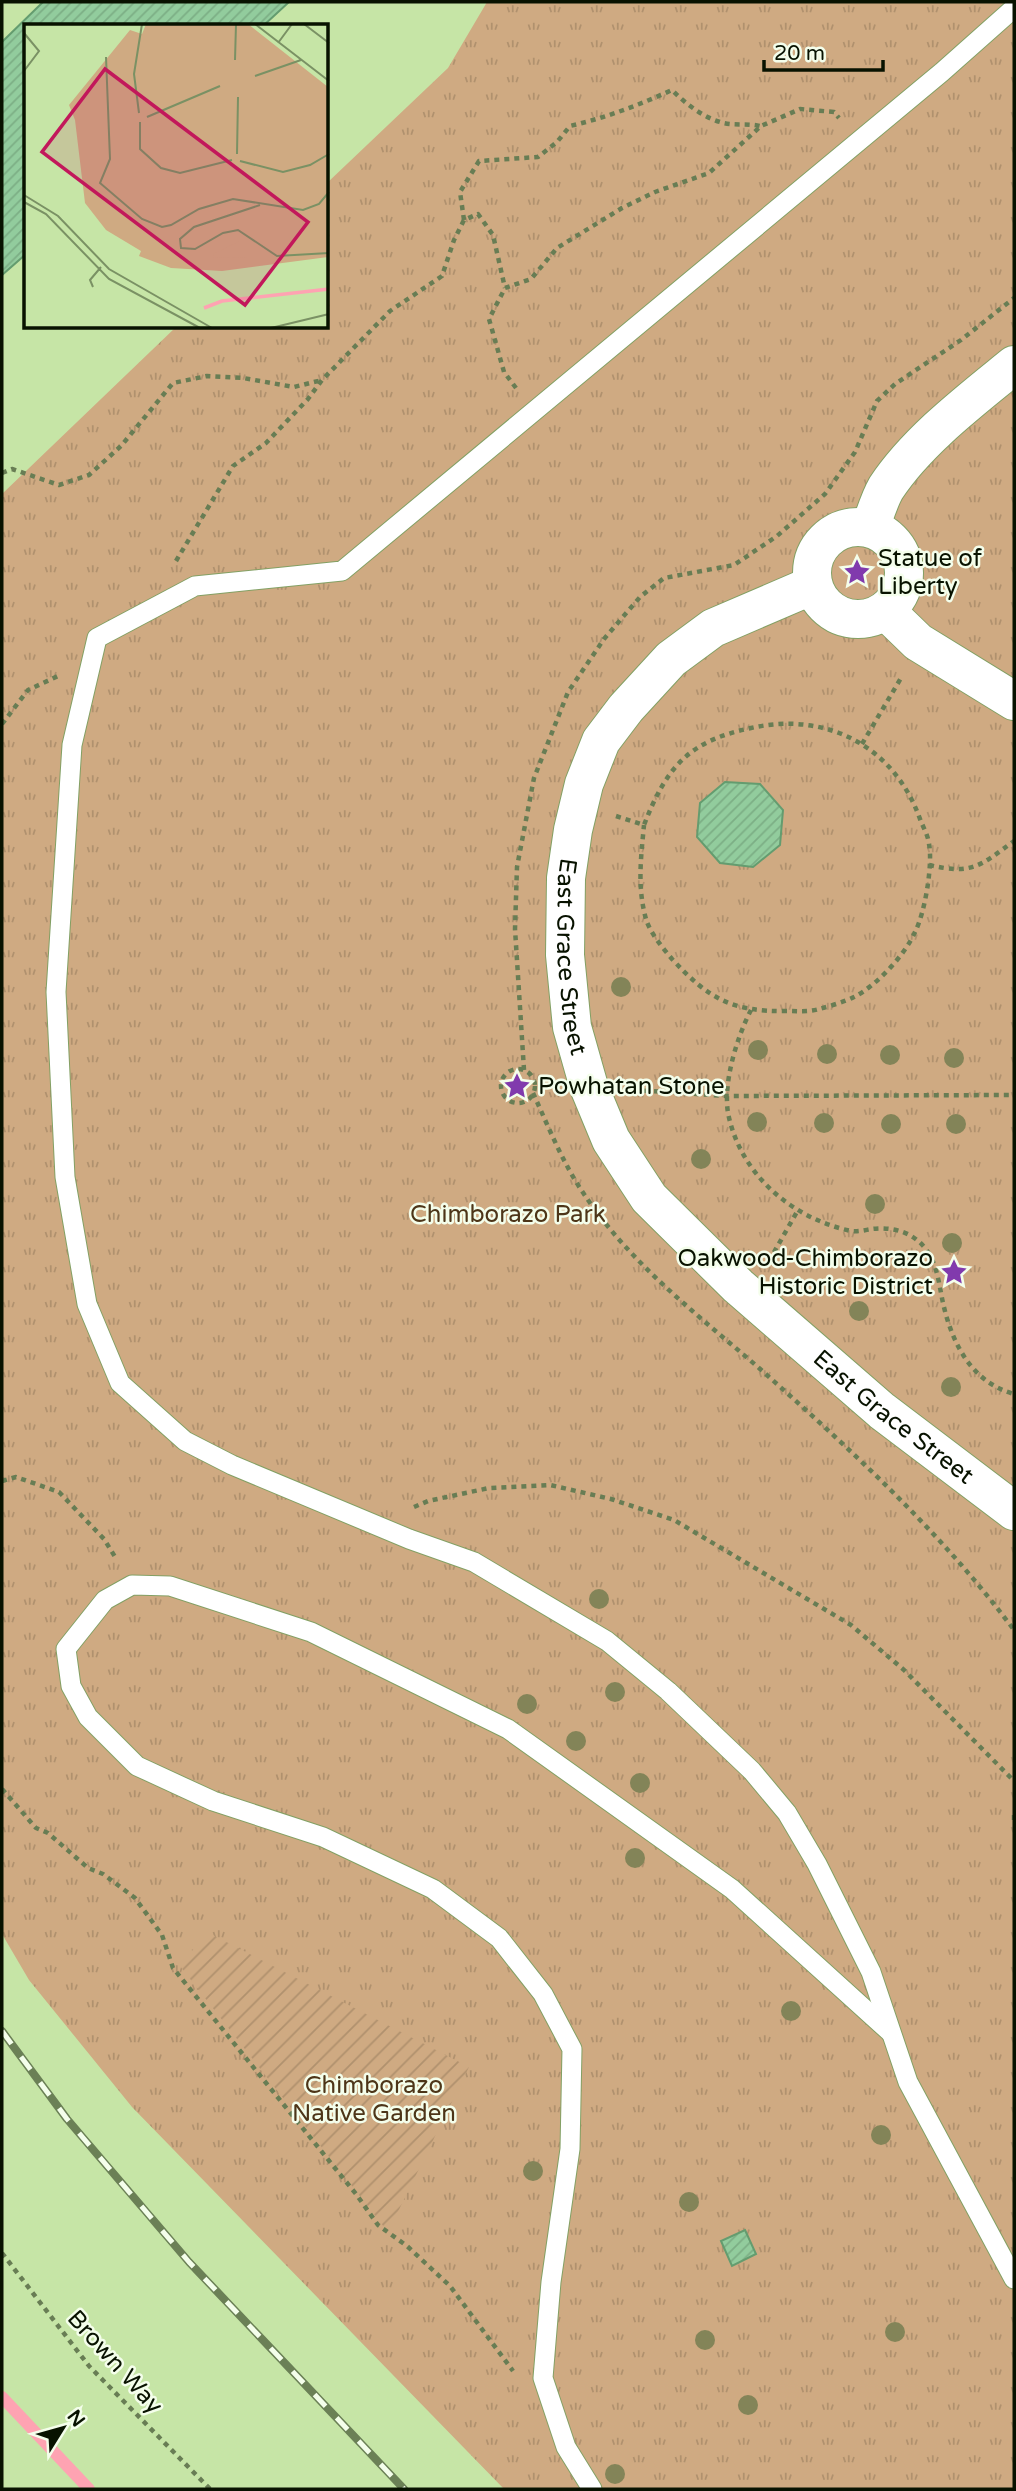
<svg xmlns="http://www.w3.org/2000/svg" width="1016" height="2491" viewBox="0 0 1016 2491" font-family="'Varela Round',sans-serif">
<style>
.park{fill:url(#park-tufts)}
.garden{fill:url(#garden-furrows)}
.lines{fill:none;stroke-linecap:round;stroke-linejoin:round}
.stream{stroke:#fea3b2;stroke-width:12}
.building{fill:url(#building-hatch);stroke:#649c6f;stroke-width:2}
.lane-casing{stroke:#83a064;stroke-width:21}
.street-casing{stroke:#83a064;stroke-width:40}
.path{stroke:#687d54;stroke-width:4.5;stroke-dasharray:5 5;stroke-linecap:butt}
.lane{stroke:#fff;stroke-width:19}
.street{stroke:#fff;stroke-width:38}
.rail-casing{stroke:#6b8056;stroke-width:8}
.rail{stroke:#f4feeb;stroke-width:5;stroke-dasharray:16;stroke-linecap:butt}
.tree{fill:#838458}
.labels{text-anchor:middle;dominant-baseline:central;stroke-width:5;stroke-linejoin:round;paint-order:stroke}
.poi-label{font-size:24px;fill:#081200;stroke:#f4feeb;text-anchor:start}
.street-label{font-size:24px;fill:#081200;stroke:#f4feeb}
.park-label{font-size:24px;fill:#4d3518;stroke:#f4feeb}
.inset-river{fill:none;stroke:#fea3b2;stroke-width:3.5}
.inset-road{fill:none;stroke:#7a9164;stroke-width:2}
.view{fill:#c2185b;fill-opacity:0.15;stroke:#c2185b;stroke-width:3.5}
.inset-edge{fill:none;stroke:#081200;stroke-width:3.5}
</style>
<defs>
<pattern id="park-tufts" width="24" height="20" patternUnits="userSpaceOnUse" patternTransform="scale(1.75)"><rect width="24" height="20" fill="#cfaa82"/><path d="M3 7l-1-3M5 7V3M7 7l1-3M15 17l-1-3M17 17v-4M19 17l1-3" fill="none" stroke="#b0916e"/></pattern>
<pattern id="garden-furrows" width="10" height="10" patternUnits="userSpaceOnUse" patternTransform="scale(1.75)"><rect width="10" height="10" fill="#cfaa82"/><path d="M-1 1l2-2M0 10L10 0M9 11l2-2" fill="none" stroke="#b0916e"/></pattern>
<pattern id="building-hatch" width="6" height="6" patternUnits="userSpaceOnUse" patternTransform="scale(1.75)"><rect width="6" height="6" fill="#92cc9d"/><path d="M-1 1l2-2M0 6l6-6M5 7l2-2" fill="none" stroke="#7cae85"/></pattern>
</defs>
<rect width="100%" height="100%" fill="#c6e5a6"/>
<!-- park -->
<path class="park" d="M487,2H1014V2489H504L132,2107L29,1980L2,1934V494L176,327H327V183L448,68Z"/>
<!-- garden -->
<path class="garden" d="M207,1932L469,2067L388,2232L180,1966Z"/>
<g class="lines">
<!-- stream -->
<path class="stream" d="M2,2397L89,2489"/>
</g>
<!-- building -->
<g class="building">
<path d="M43,2H289L263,26H26V254L2,275V42Z"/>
<path d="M725,782L760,784L783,810L780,845L753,867L720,863L697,837L700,803Z"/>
<path d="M745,2230L756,2254L732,2266L721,2241Z"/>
</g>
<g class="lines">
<defs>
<g id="lane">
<path d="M1014,8L942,72L342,571L195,586L97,638L72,745L56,992L65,1177L87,1304L120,1383L185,1441L232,1465L409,1539L474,1562L607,1641L668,1691L752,1771L787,1813L817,1864L871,1972L908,2082L1014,2279"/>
<path d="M592,2489L566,2447L543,2378L551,2282L570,2149L572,2049L543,1994L499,1938L433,1889L323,1837L213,1801L137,1766L88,1717L71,1686L66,1649L105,1600L132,1585L170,1586L311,1632L508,1729L732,1889L890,2032"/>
</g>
<g id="street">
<circle cx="858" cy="573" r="46"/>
<path d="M870,528C875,515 879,500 886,488C917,441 971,400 1014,365"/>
<path id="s1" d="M813,585L713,628L671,659L626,708L601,741L584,784L573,830L566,878L565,955L572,1027L589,1087L611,1140L649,1198L738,1286L882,1411L1014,1511"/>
<path d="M886,611L918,642L1014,701"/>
</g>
</defs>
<!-- lane casing -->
<use href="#lane" class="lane-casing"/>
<!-- street casing -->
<use href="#street" class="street-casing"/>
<!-- path -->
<g class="path">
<path d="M464,220L460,192L479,161L538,157L557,142L570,126C605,118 639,105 672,90C685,103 701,116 720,122C732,126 747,123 760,126"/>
<path d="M516,388L504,372L489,319L505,288L531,279L557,248L622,208L655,192L709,173L761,126L800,109L834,112L839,118"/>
<path d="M2,473L12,469L59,485L89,475L121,446L173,383L207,376L243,378L294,387L322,380"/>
<path d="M176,561L233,466L266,443L308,399L322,380L390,311L442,276L454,240L464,220L478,214L493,235L505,288"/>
<path d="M2,724L28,690L58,676"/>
<path d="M862,744L901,678"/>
<path d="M616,816L644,825C667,766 689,741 751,728C826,711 894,746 920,819C923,827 928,835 929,844C933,864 925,913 915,932C905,955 876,986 854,997C844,1002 830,1006 819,1009C809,1012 798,1011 787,1011C732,1012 709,999 672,959C663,948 650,933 646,919C637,887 641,857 644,825"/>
<path d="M929,865C972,875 980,866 1014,841"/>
<path d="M751,1010C737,1037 723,1082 728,1113C740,1174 791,1218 851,1231C858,1232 865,1230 872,1229C887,1227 905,1230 917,1240C937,1256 938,1280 943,1303C952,1343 971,1382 1014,1394"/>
<circle cx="518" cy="1086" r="17"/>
<path d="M524,1070L515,929L517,867L534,778L568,692L604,639L640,597L664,578L734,565L777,536L825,494L855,452L877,401L895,384L961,340L1014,298"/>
<path d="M634,1090L727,1096L1014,1095"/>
<path d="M533,1093C549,1128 564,1166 586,1197C632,1265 698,1315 759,1368C850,1449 941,1532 1014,1630"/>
<path d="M769,1261L798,1210"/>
<path d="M2,1481L16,1477L59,1492L104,1539L117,1560"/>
<path d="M414,1507L428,1501L489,1488L550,1485L611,1499L674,1520L851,1625L904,1670L1014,1781"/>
<path d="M2,1789L36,1828L48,1833L88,1868L103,1874L135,1898L162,1935L173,1968L356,2194L378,2225L407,2246L450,2286L513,2371"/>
<path d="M1014,1815V1822"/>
<path d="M2,2253L89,2366L210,2489"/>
</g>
<!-- lane -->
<use href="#lane" class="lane"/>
<!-- street -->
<use href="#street" class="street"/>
<defs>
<path id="rail" d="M2,2031L67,2119L189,2262L404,2489"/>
</defs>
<!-- rail casing -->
<use href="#rail" class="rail-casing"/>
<!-- rail -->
<use href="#rail" class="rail"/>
</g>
<!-- trees -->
<g class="tree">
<circle cx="621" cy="987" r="10"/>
<circle cx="758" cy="1050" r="10"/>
<circle cx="827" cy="1054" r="10"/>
<circle cx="890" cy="1055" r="10"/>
<circle cx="954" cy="1058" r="10"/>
<circle cx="757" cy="1122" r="10"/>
<circle cx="824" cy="1123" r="10"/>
<circle cx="891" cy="1124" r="10"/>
<circle cx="956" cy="1124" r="10"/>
<circle cx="701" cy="1159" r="10"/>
<circle cx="875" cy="1204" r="10"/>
<circle cx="952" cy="1243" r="10"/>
<circle cx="859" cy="1311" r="10"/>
<circle cx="951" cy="1387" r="10"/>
<circle cx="599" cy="1599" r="10"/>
<circle cx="615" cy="1692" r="10"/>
<circle cx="527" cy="1704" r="10"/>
<circle cx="576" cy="1741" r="10"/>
<circle cx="640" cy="1783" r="10"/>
<circle cx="635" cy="1858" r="10"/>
<circle cx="791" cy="2011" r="10"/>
<circle cx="881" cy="2135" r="10"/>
<circle cx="533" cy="2171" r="10"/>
<circle cx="689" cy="2202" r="10"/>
<circle cx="895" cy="2332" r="10"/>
<circle cx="705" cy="2340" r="10"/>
<circle cx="748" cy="2405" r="10"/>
<circle cx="615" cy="2474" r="10"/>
</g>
<!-- icons -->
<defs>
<symbol id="sight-bare" viewBox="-9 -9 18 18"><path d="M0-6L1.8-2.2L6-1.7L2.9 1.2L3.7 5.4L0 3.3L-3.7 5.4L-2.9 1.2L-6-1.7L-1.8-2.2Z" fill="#813aad" stroke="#f4feeb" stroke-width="2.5" paint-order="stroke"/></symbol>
</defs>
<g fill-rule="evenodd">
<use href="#sight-bare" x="838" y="553" width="38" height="38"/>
<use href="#sight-bare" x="498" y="1067" width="38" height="38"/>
<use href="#sight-bare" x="935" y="1253" width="38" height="38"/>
</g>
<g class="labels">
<!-- poi labels -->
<g class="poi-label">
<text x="878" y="558">Statue of<tspan x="878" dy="28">Liberty</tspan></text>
<text x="538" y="1086">Powhatan Stone</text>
<text x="933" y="1258" text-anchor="end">Oakwood-Chimborazo<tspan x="933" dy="28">Historic District</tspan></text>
</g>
<!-- street labels -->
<g class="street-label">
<text stroke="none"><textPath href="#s1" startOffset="490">East Grace Street</textPath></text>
<text stroke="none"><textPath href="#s1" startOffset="1078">East Grace Street</textPath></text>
<text transform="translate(115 2362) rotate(48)">Brown Way</text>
</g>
<!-- park labels -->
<g class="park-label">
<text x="508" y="1214">Chimborazo Park</text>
<text x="374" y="2085">Chimborazo<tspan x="374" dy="28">Native Garden</tspan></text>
</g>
</g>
<!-- overview -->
<g transform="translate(24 24)">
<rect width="304" height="304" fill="#c6e5a6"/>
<path d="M122,0H224L304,63V233L198,247L147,244L115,232L117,227L82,206L61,179L51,96L45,81L106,6L118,10Z" fill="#cfaa82"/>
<path d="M216,217L224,233L190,234L189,230Z" fill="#cfaa82"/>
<path class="inset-river" d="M180,284L198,277L305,265"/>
<path class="inset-road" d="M231,0L305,57M280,0L305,19M0,9L15,27L0,47M254,19L268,0M82,33L86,135L76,159L118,195L138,203L147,201L175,185L209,175L279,186L295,180L305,168M211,36L212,0M231,52L277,36M115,89L110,50L118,0M123,93L196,62M116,98V125L137,144L156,149L208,136M213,130L214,73M216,137L259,148L286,141L305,130M0,171L34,192L85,245L188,304M0,178L22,190L85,255L176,304M236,181L170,203L156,215L157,224L171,225L199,209L214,206L253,232L305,229M69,263L66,256L77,243M247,304L305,290"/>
<path class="view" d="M81,45L284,198L221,281L18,128Z"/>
<rect width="304" height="304" class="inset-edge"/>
</g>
<!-- border -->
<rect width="1016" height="2491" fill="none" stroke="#081200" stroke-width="7"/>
<!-- north arrow -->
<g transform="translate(63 2428) rotate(53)" stroke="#f4feeb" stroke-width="5" paint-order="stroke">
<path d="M0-5L12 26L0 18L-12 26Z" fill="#081200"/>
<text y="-10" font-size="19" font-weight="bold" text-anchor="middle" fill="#081200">N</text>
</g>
<!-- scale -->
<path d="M764 60v10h119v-10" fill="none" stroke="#081200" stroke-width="3.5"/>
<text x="774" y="60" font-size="21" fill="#081200" stroke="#f4feeb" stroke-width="5" paint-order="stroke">20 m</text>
</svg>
